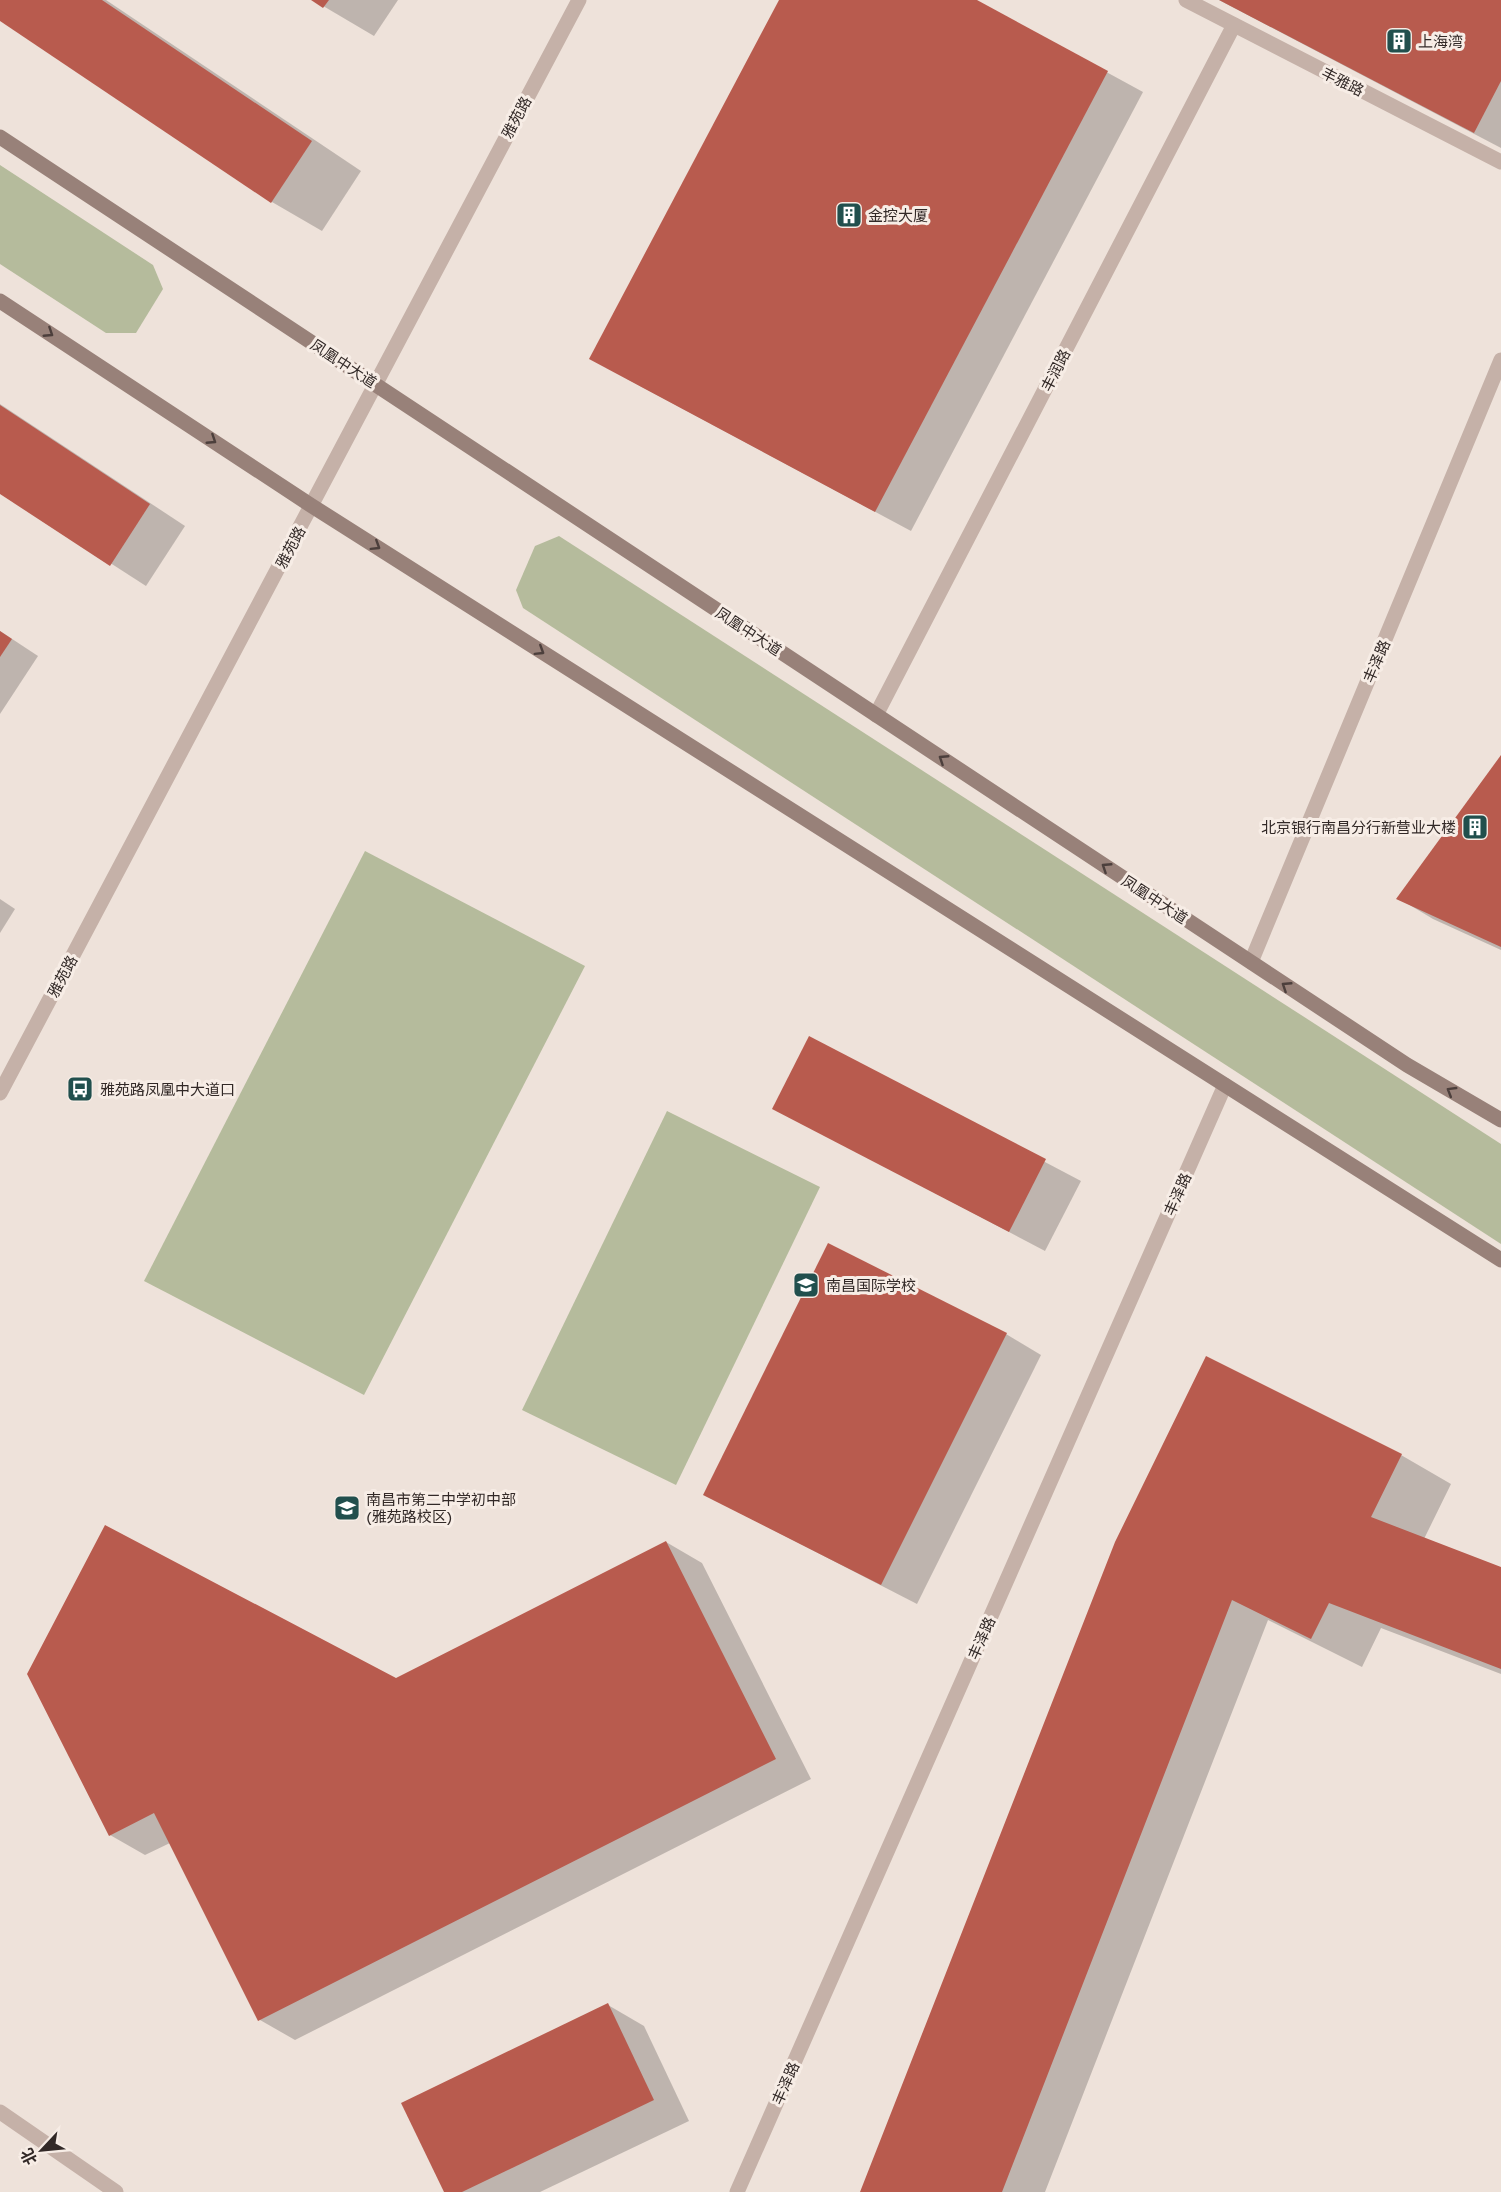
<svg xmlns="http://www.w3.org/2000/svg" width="1501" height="2192" viewBox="0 0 1501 2192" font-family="'Golos Text','Noto Sans SC',sans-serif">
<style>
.green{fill:#b5bb9c}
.shadow{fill:#0003}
.building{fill:#b85b4e}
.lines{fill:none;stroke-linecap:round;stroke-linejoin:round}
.tertiary{stroke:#c5b1a8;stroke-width:15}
.secondary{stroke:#988179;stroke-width:15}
.oneway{stroke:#4c3f3c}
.labels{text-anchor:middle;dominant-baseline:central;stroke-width:6;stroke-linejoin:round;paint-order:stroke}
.poi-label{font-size:15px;fill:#322927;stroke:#f7ede6;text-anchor:start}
.street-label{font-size:15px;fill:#322927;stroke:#f7ede6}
</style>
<rect width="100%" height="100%" fill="#eee2da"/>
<!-- green -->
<g class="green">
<path d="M0,165L153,265L163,289L136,333H106L0,264Z"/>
<path d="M559,536L1501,1144V1244L523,608L516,590L535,546Z"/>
<path d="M365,851L585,966L364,1395L144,1281Z"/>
<path d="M667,1111L820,1187L676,1485L522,1410Z"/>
</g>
<!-- shadow -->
<g class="shadow">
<path d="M0,0H106L361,171L322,231L272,202L0,19Z"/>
<path d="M313,0H398L374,36Z"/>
<path d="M781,0H974L1143,92L911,531L627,379Z"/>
<path d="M1219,0H1501V148Z"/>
<path d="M0,404L185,526L146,586L0,492Z"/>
<path d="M0,631L38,656L0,714Z"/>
<path d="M1501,757V950L1433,919L1398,898Z"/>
<path d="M0,899L15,909L0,933Z"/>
<path d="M810,1038L1081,1181L1045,1251L774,1108Z"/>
<path d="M1006,1334L1041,1355L917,1604L705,1495Z"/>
<path d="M1207,1358L1401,1455L1451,1484L1424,1539L1501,1569V1674L1381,1628L1362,1667L1268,1620L1045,2192H862Z"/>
<path d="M666,1542L702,1563L811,1779L295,2040L260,2020L170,1843L145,1855L110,1835Z"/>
<path d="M608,2005L644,2026L689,2121L540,2192H445Z"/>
</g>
<!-- building -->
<g class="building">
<path d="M0,0H102L312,141L271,203L0,21Z"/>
<path d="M311,0H329L323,8Z"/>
<path d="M779,0H977L1108,71L875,512L589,359Z"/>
<path d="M1219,0H1501V81L1474,133Z"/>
<path d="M0,405L150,504L110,566L0,494Z"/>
<path d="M0,631L12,639L0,657Z"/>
<path d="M1501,755V947L1396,899Z"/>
<path d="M809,1036L1046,1159L1009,1232L772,1109Z"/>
<path d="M828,1243L1007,1333L881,1585L703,1495Z"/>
<path d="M1206,1356L1402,1454L1371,1517L1501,1567V1669L1329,1603L1311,1639L1232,1600L1002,2192H860L1115,1542Z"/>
<path d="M105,1525L396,1678L666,1541L776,1759L258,2021L154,1813L109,1836L27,1674Z"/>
<path d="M608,2003L654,2100L462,2192H444L401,2103Z"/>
</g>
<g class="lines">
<!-- tertiary -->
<g class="tertiary">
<path d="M1186,0L1501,162"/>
<path d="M876,715L1234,25"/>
<path d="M1251,962L1501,360"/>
<path d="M0,1093L579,0"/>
<path d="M0,2112L116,2192"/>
<path d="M737,2192L1225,1085"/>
</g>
<!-- secondary -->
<g class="secondary">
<path d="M0,137L1407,1065L1501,1120"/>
<path d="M0,301L312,506L1501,1260"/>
</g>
</g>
<!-- one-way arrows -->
<defs><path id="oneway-chevron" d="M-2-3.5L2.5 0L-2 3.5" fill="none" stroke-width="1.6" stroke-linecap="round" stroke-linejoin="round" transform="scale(1.5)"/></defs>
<g class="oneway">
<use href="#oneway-chevron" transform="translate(49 333) rotate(33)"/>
<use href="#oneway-chevron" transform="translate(212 440) rotate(33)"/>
<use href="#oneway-chevron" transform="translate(376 546) rotate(32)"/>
<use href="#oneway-chevron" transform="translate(540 651) rotate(32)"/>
<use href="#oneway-chevron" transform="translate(943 759) rotate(-147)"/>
<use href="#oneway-chevron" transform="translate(1106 867) rotate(-147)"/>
<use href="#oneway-chevron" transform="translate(1286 986) rotate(-147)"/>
<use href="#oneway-chevron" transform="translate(1451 1091) rotate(-149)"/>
</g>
<!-- icons -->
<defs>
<symbol id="building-square" viewBox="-11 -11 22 22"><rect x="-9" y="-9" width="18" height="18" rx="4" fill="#214f4d" stroke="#f7ede6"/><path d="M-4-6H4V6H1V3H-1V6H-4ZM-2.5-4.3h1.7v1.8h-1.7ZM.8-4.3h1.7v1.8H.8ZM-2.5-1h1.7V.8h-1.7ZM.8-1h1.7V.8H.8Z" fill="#fff"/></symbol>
<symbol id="bus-square" viewBox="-11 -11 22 22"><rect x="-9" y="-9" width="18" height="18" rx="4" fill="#214f4d" stroke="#f7ede6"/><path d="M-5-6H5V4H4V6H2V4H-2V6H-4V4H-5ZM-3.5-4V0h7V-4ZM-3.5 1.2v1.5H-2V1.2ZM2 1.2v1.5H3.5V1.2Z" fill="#fff"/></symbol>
<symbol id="school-square" viewBox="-11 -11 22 22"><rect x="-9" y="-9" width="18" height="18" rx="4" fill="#214f4d" stroke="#f7ede6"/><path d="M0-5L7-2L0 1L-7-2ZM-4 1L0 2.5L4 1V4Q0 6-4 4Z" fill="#fff"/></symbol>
</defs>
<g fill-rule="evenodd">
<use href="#building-square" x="1384" y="26" width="30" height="30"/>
<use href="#building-square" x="834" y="200" width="30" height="30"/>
<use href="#building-square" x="1460" y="812" width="30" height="30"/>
<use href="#bus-square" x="65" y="1074" width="30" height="30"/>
<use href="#school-square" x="791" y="1270" width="30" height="30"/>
<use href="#school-square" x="332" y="1493" width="30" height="30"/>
</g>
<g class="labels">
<!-- poi labels -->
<g class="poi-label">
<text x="1418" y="41">上海湾</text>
<text x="868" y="215">金控大厦</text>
<text x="1456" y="827" text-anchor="end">北京银行南昌分行新营业大楼</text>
<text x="100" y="1089">雅苑路凤凰中大道口</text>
<text x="826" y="1285">南昌国际学校</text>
<text x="366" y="1499">南昌市第二中学初中部<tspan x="366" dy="17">(雅苑路校区)</tspan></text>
</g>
<!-- street labels -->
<g class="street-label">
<text transform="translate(1343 81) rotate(27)">丰雅路</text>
<text transform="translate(516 117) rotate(-62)">雅苑路</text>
<text transform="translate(344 363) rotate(33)">凤凰中大道</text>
<text transform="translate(1055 370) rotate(-63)">丰润路</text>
<text transform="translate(290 547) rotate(-62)">雅苑路</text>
<text transform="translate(749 631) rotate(33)">凤凰中大道</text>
<text transform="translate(1376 661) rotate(-67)">丰泽路</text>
<text transform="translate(1155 899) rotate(33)">凤凰中大道</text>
<text transform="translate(62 976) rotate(-62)">雅苑路</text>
<text transform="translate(1177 1194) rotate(-66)">丰泽路</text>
<text transform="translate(981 1638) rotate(-66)">丰泽路</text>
<text transform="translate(785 2083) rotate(-66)">丰泽路</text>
</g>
</g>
<!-- north arrow -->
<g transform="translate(42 2150) rotate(244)" stroke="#f7ede6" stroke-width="4.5" paint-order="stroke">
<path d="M0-4.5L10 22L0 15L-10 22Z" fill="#322927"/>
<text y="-9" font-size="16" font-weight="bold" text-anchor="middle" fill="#322927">北</text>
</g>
</svg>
